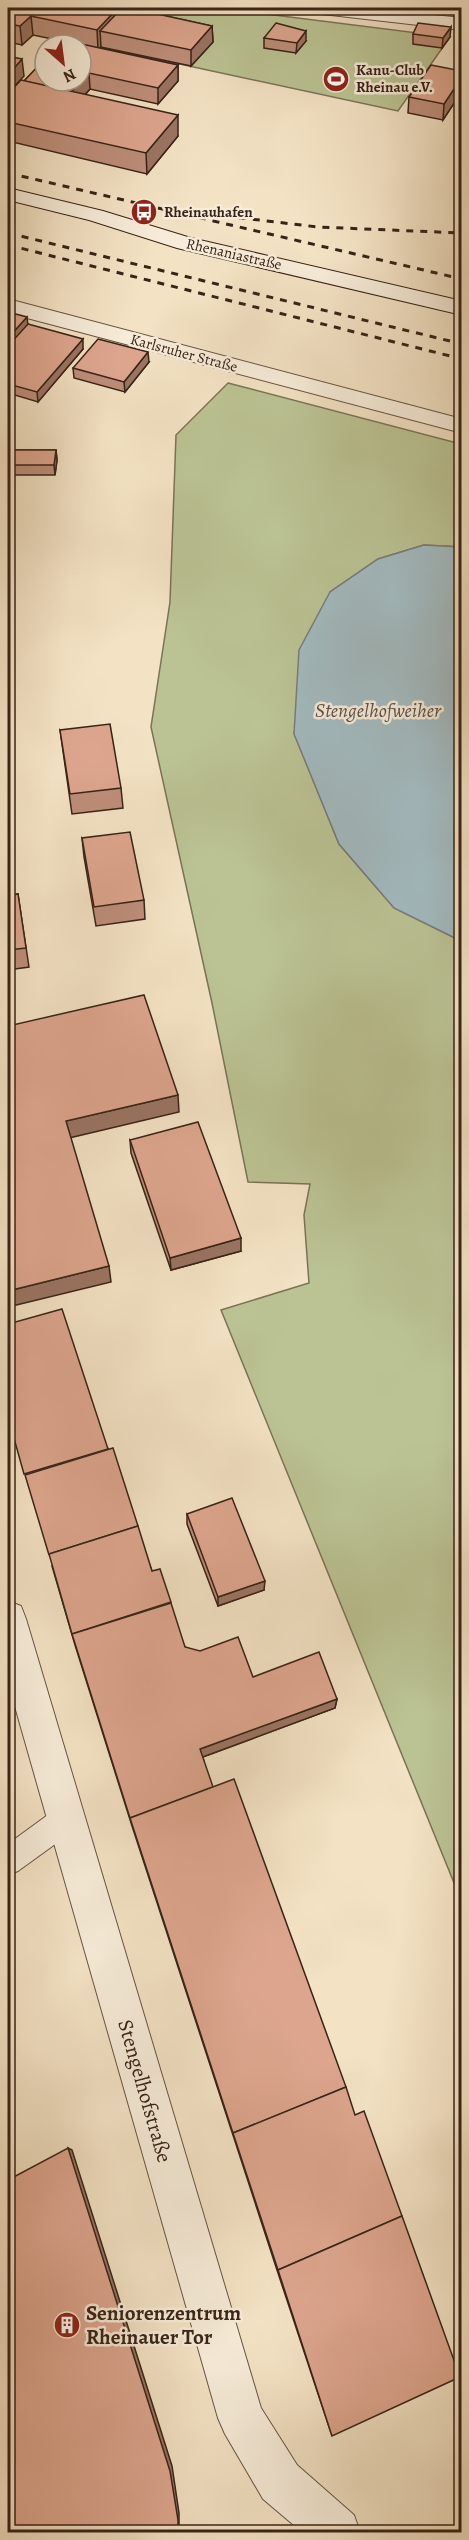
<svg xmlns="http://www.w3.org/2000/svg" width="469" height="2540" viewBox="0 0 469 2540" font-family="Alegreya,serif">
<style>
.green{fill:#bbc394;stroke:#7a7356;stroke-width:1.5}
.water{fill:#a2bac0;stroke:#787e7c;stroke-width:1.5}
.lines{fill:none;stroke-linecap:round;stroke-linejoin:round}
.lane-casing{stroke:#675342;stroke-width:2}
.street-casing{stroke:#675342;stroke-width:2}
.secondary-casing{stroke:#382317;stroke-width:2}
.lane{fill:#f7ecd9;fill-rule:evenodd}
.street{fill:#f7ecd9;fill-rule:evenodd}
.secondary{fill:#f7ecd9;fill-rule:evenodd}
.rail{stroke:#382317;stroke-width:3;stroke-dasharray:7 7;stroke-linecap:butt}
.wall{fill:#be8e7a;stroke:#382317;stroke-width:1.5}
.shaded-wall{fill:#9b7463;stroke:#382317;stroke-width:1.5}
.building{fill:#dda58e;stroke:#382317;stroke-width:1.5}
.labels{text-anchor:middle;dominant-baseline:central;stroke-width:5;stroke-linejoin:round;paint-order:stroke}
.far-poi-label{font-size:15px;font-weight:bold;fill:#382317;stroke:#f7ecd9;text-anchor:start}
.far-street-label{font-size:15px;fill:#382317;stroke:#f7ecd9}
.water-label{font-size:20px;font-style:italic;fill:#58504a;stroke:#f7ecd9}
.near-street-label{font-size:21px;fill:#382317;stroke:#f7ecd9}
.near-poi-label{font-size:21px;font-weight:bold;fill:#382317;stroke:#f7ecd9;text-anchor:start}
</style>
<rect width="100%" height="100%" fill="#f3e2c4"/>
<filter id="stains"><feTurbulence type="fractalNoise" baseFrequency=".00333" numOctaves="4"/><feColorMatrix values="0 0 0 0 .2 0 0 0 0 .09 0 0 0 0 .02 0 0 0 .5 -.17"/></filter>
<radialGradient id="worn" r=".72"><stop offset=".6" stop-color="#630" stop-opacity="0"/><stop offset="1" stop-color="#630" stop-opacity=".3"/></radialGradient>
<!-- green -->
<g class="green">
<path d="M138,8H219L450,37L398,111L101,47Z"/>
<path d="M228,383L461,444V547L424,545L378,559L330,592L294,733L339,844L394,908L461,941V1900L221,1310L309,1283L304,1215L310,1184L248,1182L212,1003L151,727L170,602L176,435Z"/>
</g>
<!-- water -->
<path class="water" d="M424,545L461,547V941L394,908L339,844L294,734L299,650L330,592L378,559Z"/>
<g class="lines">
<defs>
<path id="lane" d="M66,1805L76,1809L80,1819L76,1829L18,1871L8,1875V1844L56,1809Z"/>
<g id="street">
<path d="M313,8H367L462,18V30L322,14L315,12Z"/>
<path d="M8,299L462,419V433L8,313Z"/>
<path d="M8,1601L21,1606L26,1619L261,2408L297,2465L354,2515L360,2532H302L263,2499L225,2434L218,2418L8,1682Z"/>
</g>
<path id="secondary" d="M8,188L103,211L191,238L462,301V315L177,248L89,220L8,200Z"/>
</defs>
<!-- lane casing -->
<use href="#lane" class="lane-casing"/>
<!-- street casing -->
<use href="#street" class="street-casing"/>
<!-- secondary casing -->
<use href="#secondary" class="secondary-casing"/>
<!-- lane -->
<use href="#lane" class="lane"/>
<!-- street -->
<use href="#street" class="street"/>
<!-- secondary -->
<use href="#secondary" class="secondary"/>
<!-- rail -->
<g class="rail">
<path d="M8,173L462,279"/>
<path d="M225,216L318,227L462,233"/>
<path d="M8,233L462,344"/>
<path d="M8,245L462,359"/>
</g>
</g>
<!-- wall -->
<g class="wall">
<path d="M8,8L115,15L156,14L212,26L213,42L191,66L101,47L100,48L178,65V81L158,104L90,89L85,95L178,136L147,174L8,141V94L24,81L62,41L33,35L22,45L8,42Z"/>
<path d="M413,34L450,37L442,48L413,44Z"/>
<path d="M264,38L306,41L296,53L264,48Z"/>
<path d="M462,71V91L443,120L408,113L409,97Z"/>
<path d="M8,312L27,324L83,349L38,402L8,393Z"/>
<path d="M149,362L125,392L74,378L73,368Z"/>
<path d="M8,450H56L57,460L55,475H8Z"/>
<path d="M60,730L121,788L123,808L72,814Z"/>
<path d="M8,831L12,860H8Z"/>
<path d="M82,838L144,900L145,919L96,926L84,857Z"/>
<path d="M18,894L29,967L8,970V896Z"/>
<path d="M130,1140L241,1251L171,1270L131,1153Z"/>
<path d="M108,1449L152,1571L185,1647L253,1677L337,1699L335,1708L203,1757L332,2436L277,2270L132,1826L75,1645L52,1566Z"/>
<path d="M187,1514L264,1590L218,1606L187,1524Z"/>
</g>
<!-- shaded-wall -->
<g class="shaded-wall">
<path d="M147,8H162L144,27V11Z"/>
<path d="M114,12L115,31H100L101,47L98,49L97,30Z"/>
<path d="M31,16L33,35L22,45L20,26Z"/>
<path d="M212,26L213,42L191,66V50Z"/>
<path d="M451,27L450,37L442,48L443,38Z"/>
<path d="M306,31V41L296,53L297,43Z"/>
<path d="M22,59L24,76L8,93V75Z"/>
<path d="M178,65V81L158,104V88Z"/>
<path d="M89,73L90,89L70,111L68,95Z"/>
<path d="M462,77V91L443,120L444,104Z"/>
<path d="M178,115V136L147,174L146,153Z"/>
<path d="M27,317L29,334L8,357V338Z"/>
<path d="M83,339V349L38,402L37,392Z"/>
<path d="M148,352L149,362L125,392L124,382Z"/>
<path d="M56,450L57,460L55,475L54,465Z"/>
<path d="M178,1095L179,1112L69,1138L66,1121Z"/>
<path d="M241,1238V1251L171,1270L170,1258Z"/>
<path d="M109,1266L111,1282L8,1307V1291Z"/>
<path d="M265,1581L264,1590L218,1606V1597Z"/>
<path d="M337,1699L335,1708L200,1758V1749Z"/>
<path d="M68,2148L72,2150L172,2466L179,2513V2532H178Z"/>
</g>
<!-- building -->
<g class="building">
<path d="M8,8H93L114,12L97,30L31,16L20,26L8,24Z"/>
<path d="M122,8H147L144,11L212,26L191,50L100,31Z"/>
<path d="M276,23L306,31L297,43L264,38Z"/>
<path d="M418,23L451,27L443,38L413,34Z"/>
<path d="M63,40L178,65L158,88L89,73L71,92L24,81L45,59V81H81V45H58Z"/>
<path d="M8,56L22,59L8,75Z"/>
<path d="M431,65L462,71V77L444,104L409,97Z"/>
<path d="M21,80L178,115L146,153L8,122V94Z"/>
<path d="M8,312L27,317L8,338Z"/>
<path d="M28,324L83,339L37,392L8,384V346Z"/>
<path d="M98,339L148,352L124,382L73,368Z"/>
<path d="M8,450H56L54,465H8Z"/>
<path d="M110,724L121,788L70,794L60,730Z"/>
<path d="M130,832L144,900L94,907L82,838Z"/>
<path d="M18,894L26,948L8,950V896Z"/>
<path d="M144,995L178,1095L66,1121L109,1266L8,1291V1026Z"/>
<path d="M198,1122L241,1238L170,1258L130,1140Z"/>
<path d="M62,1309L108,1449L24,1474L8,1417V1324Z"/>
<path d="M113,1448L138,1526L49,1554V1555L25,1475Z"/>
<path d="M232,1498L265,1581L218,1597L187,1514Z"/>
<path d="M138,1526L152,1571L160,1569L171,1602L72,1634L49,1554Z"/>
<path d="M171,1603L185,1647L200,1651L238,1637L253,1677L319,1652L337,1699L200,1749L213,1787L130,1818L72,1634Z"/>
<path d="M234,1779L346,2087L233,2133L130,1818Z"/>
<path d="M346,2087L355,2115L364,2111L402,2216L278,2270L233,2133Z"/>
<path d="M68,2148L170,2471L178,2520V2532H8V2180Z"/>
<path d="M402,2216L460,2377L332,2436L278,2270Z"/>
</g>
<!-- icons -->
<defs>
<symbol id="stadium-disc" viewBox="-11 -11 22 22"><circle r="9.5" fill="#8f2418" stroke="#f7ecd9"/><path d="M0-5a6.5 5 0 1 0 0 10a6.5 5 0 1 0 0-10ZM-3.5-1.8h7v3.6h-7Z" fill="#fff"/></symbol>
<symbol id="bus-disc" viewBox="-11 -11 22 22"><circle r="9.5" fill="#8f2418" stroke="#f7ecd9"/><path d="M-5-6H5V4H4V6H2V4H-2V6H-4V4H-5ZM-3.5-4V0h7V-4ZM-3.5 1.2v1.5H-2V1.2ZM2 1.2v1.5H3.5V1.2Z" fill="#fff"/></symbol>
<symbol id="building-disc" viewBox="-11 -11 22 22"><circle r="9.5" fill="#8f2418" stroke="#f7ecd9"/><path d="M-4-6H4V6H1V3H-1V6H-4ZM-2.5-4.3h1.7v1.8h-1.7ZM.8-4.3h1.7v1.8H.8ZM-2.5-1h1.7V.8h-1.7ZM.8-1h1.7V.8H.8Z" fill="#fff"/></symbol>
</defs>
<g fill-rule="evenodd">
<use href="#stadium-disc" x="321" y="64" width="30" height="30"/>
<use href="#bus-disc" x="129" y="197" width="30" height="30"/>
<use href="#building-disc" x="52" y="2310" width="30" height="30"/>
</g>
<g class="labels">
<!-- far-poi labels -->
<g class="far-poi-label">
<text x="356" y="70">Kanu-Club<tspan x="356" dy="17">Rheinau e.V.</tspan></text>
<text x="164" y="212">Rheinauhafen</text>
</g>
<!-- far-street labels -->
<g class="far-street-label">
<text transform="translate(234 254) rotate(13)">Rhenaniastraße</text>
<text transform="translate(184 353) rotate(15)">Karlsruher Straße</text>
</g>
<!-- water labels -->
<g class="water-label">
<text x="378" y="710">Stengelhofweiher</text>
</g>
<!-- near-street labels -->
<g class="near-street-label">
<text transform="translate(145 2091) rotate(74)">Stengelhofstraße</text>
</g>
<!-- near-poi labels -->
<g class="near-poi-label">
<text x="86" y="2313">Seniorenzentrum<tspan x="86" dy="24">Rheinauer Tor</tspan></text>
</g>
</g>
<!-- margin -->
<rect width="469" height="2540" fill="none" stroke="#f3e2c4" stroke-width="30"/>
<rect x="9" y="9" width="451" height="2522" fill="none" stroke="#382317" stroke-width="3"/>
<rect x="15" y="15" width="439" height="2510" fill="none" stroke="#382317" stroke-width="1.5"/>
<!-- north arrow -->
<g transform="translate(63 63) rotate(152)"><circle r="28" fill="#f7ecd9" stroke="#ab9c8b" stroke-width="1.5"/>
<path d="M0-4.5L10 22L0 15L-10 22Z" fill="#8f2418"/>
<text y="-9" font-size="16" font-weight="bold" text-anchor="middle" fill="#382317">N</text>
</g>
<rect width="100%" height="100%" filter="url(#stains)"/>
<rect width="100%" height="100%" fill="url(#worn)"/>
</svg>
